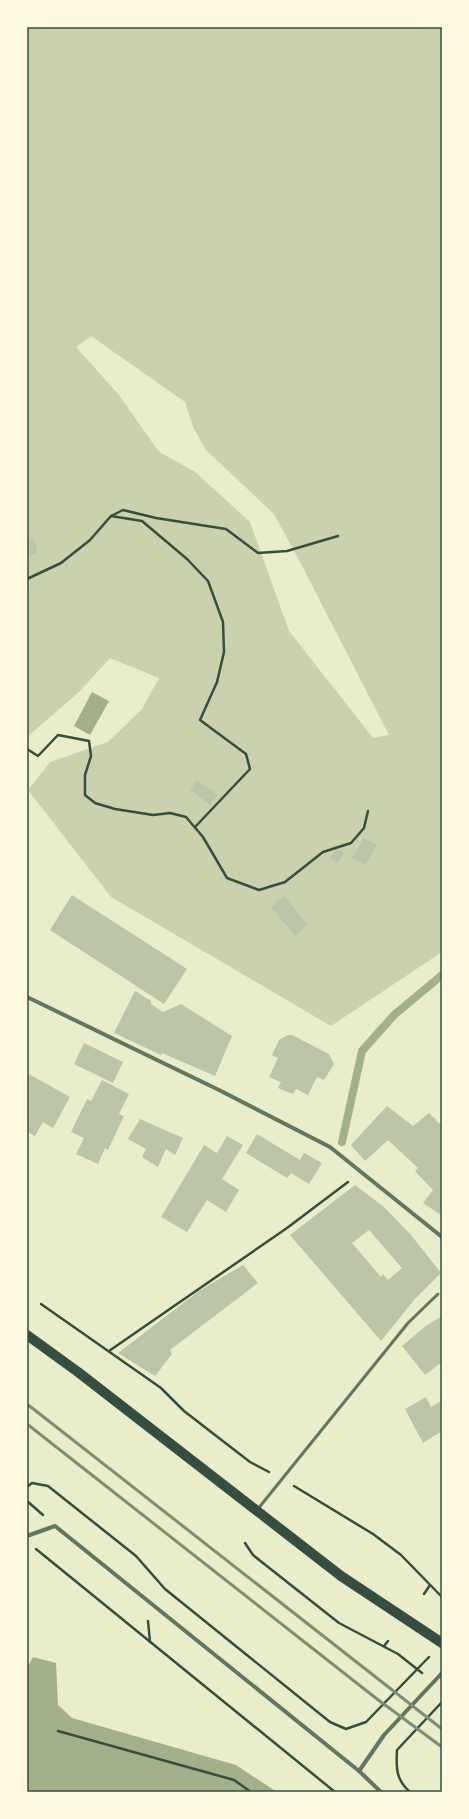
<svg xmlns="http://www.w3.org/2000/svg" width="469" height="1819" viewBox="0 0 469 1819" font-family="'IBM Plex Serif',serif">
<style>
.green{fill:#cad2ad;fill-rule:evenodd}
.water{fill:#a3b18a}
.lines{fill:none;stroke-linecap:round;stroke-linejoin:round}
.stream{stroke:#a3b18a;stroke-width:8}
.building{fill:#bcc5a7;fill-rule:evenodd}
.path{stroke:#344e41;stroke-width:2.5}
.service{stroke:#617663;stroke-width:3}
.minor{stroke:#617663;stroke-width:4}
.primary{stroke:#344e41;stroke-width:10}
.rail{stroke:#7c8e77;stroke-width:3}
.neatline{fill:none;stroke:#344e41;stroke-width:1.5}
</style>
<rect width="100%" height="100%" fill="#e9edc9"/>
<!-- green -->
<path class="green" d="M27,27H442V952L331,1026L111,897L28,790L50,762L108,742L142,709L159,678L110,658L79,692L27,737ZM91,336L185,402L193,427L206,450L274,514L300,562L389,735L373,738L289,631L250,522L194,471L159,452L119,395L76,347Z"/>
<!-- water -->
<g class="water">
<path d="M92,692L109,701L90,735L74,726Z"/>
<path d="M33,1657L56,1663L58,1705L72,1718L236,1765L277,1792H27V1668Z"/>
</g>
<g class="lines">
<!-- stream -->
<path class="stream" d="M342,1142L362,1051L394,1015L442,975"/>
</g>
<!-- building -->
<g class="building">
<path d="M27,537L35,541L37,547L36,553L27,559Z"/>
<path d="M197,780L218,795L210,805L190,790Z"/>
<path d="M364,838L377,845L365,865L352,858Z"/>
<path d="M337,848L344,853L338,863L330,858Z"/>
<path d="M72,895L187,969L164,1004L50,930Z"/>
<path d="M284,896L308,925L295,936L271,907Z"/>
<path d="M135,991L151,1001V1004L163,1012L181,1004L232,1036L215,1076L162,1053L161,1055L114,1033Z"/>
<path d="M288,1035H292L329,1054L334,1064L324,1080L317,1077L308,1095L296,1089L293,1094L278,1088L281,1082L269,1077L278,1058L272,1055L279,1040Z"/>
<path d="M84,1043L123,1062L113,1083L74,1064Z"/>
<path d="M27,1073L70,1097L53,1128L43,1122L35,1136L27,1132Z"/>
<path d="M102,1080L129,1094L119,1114L124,1116L108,1150L105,1148L98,1164L76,1154L84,1138L71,1132L87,1099L91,1101Z"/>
<path d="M387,1106L413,1126L429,1113L442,1126L441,1215L423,1203L433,1190L415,1171L418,1168L388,1140L365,1161L351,1145Z"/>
<path d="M140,1119L183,1138L175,1155L166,1149L158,1167L142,1157L146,1149L128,1139Z"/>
<path d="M257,1134L300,1160L304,1153L322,1163L309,1184L291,1173L287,1178L246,1153Z"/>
<path d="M227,1136L243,1145L222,1179L239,1190L226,1212L207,1200L187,1232L161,1217L204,1145L217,1153Z"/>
<path d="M355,1185L384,1207L411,1235L441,1273L414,1300L381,1341L290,1235ZM369,1230L402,1268L388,1280L383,1274L381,1277L352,1243Z"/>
<path d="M243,1265L258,1283L170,1350L172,1354L155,1376L118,1353L199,1291Z"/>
<path d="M442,1316V1362L425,1375L402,1346L427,1325Z"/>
<path d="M426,1397L431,1407L442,1400V1431L423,1443L405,1409Z"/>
</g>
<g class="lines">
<!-- path -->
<g class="path">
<path d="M111,516L142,521L187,559L208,581L223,622L224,652L217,682L200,720L246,754L250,769L195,827"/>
<path d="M27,579L61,563L90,540L111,516L123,510L156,518L226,529L258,553L287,551L338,536"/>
<path d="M27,749L38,756L58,735L89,741L91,756L85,775V795L95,803L115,809L153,815L170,813L186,817L203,837L227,878L259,890L285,882L323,852L351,843L364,828L368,811"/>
<path d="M41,1304L161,1388L184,1411L250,1462L269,1472"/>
<path d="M109,1351L287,1228L348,1182"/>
<path d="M294,1486L373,1534L401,1555L442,1597"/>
<path d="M27,1487L32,1483L48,1486L136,1556L165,1589L330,1722L346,1729L366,1722L429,1657"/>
<path d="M27,1501L43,1515"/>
<path d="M245,1543L253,1555L339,1623L398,1654L422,1673"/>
<path d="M36,1549L335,1792"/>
<path d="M424,1594L430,1585"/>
<path d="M148,1621L150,1642"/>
<path d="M384,1646L388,1641"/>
<path d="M58,1731L234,1780L251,1792"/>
<path d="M410,1792C396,1780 396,1768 397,1750L442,1702"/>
</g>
<!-- service -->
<path class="service" d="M257,1510L408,1323L438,1294"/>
<!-- minor -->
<g class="minor">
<path d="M27,997L219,1090L330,1147L442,1237"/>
<path d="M27,1536L55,1526L359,1771L381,1792"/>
<path d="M359,1771L384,1735L442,1673"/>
</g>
<!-- primary -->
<path class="primary" d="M27,1335L78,1372L341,1576L442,1643"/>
<!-- rail -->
<g class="rail">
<path d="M27,1404L442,1729"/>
<path d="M27,1424L377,1699L442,1747"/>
</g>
</g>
<!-- border -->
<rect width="469" height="1819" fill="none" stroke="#fefae0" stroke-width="56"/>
<rect x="28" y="28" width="413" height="1763" class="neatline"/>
</svg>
